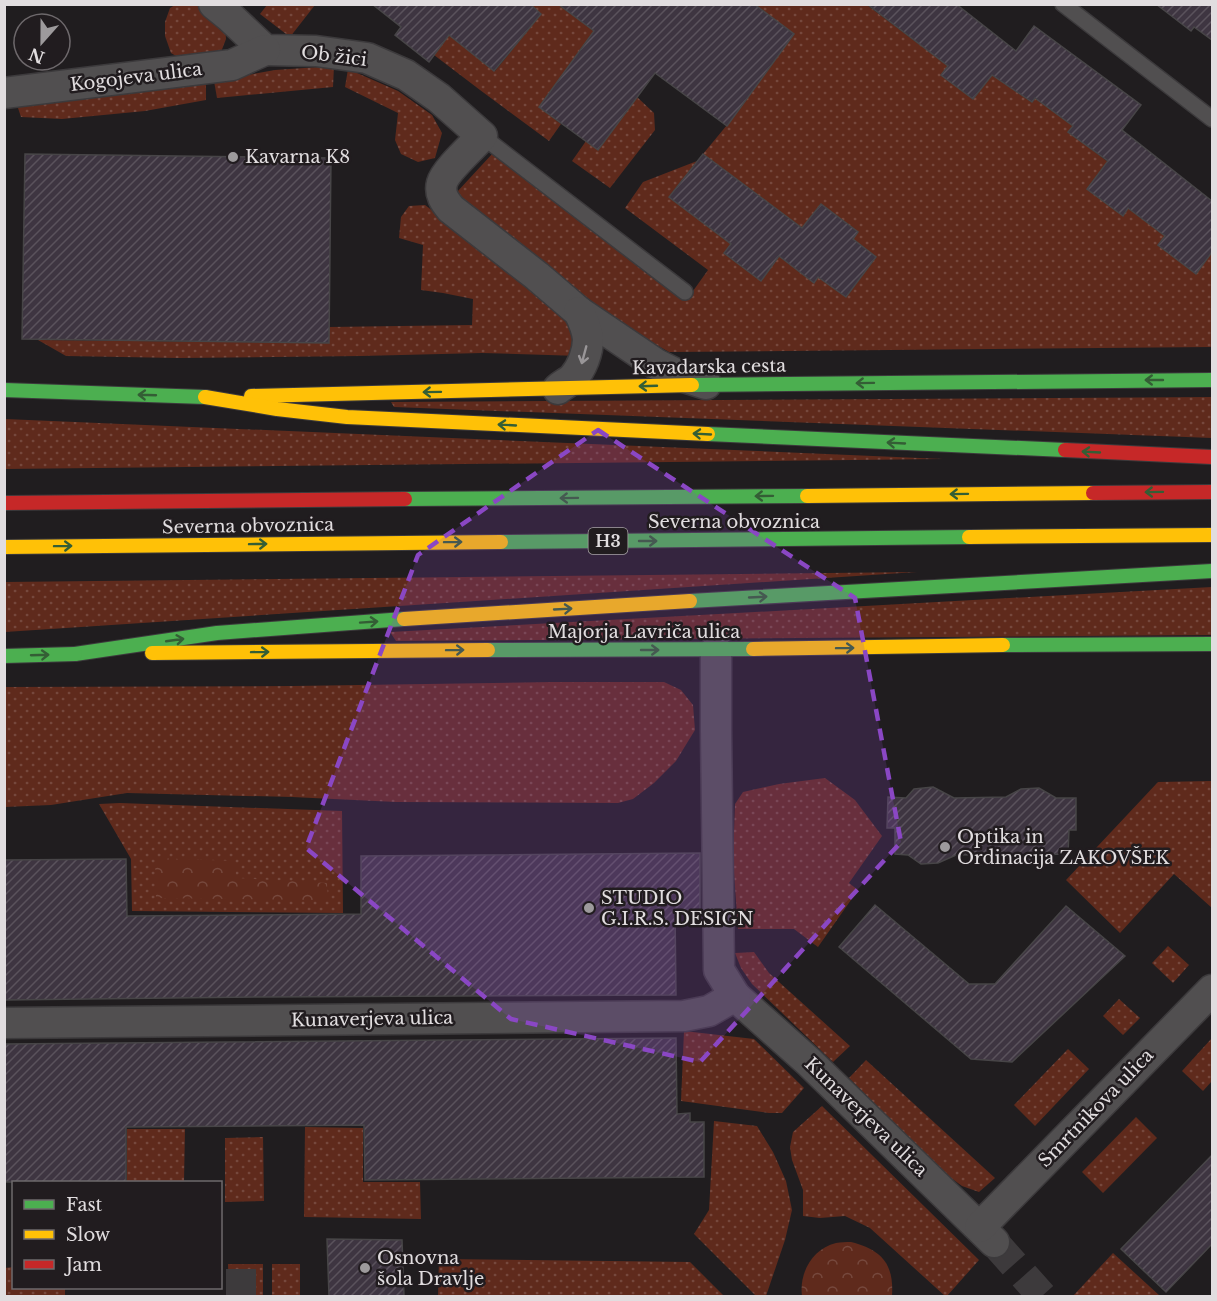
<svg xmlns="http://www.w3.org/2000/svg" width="1217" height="1301" viewBox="0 0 1217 1301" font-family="'Libre Baskerville',serif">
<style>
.grass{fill:url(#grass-dots)}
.park{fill:url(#park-crowns)}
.building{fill:url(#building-hatch);stroke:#474547;stroke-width:1.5}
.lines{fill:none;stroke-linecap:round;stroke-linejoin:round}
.street-tunnel{stroke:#3d3a3c;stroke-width:30;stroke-dasharray:30 15;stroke-linecap:butt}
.lane-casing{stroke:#3c3a3c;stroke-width:18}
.street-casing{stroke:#3c3a3c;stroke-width:33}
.fast-casing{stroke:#3c3a3c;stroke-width:16}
.slow-casing{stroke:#3c3a3c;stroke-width:16}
.jam-casing{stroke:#3c3a3c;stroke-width:16}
.lane{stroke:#514f50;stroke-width:15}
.street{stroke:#514f50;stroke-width:30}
.fast{stroke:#4caf50;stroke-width:14}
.slow{stroke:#ffc107;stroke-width:14}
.jam{stroke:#c62828;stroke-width:14}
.oneway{stroke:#999698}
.oneway2{stroke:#345e35}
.marked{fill:#8a47c4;fill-opacity:0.2;stroke:#8a47c4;stroke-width:4.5;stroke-dasharray:12 8;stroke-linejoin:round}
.poi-dot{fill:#9d9a9c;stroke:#211c1f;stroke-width:2}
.labels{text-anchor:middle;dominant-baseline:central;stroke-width:5;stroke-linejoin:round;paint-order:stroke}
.shield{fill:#211c1f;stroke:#a7a3a5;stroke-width:1.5}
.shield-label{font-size:16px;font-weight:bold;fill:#e1dddf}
.street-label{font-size:18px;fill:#e1dddf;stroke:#211c1f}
.poi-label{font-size:18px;fill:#e1dddf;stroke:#211c1f;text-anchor:start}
</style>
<defs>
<pattern id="grass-dots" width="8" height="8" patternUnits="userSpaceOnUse" patternTransform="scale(1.5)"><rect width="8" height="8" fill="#5f2a1c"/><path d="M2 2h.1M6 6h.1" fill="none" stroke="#76483d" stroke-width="1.8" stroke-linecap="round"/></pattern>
<pattern id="park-crowns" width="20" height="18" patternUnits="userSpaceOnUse" patternTransform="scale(1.5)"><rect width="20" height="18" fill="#5f2a1c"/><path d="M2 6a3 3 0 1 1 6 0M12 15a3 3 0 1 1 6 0" fill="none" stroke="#76483d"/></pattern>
<pattern id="building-hatch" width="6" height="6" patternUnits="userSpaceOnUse" patternTransform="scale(1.5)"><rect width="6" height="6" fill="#3e3541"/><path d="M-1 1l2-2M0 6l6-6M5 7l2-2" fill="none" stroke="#5a525c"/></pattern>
</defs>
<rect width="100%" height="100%" fill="#201d1f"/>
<!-- grass -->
<g class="grass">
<path d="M175,5H199L225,24L226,39L221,52L181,59L171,53L165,36V22L170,8Z"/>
<path d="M267,5H315L290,37L260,14Z"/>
<path d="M530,5H561L560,6L594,31L539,107L561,124L549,141L480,90L434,55L449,35L495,71L541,14Z"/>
<path d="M754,5H867L948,66L941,75L973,99L992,75L1031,102L1035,98L1073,126L1069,132L1108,162L1123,215L1128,208L1165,236L1158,245L1196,274L1212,252V347L669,352L614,321L467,207L457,192L493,153L688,298L708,270L625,208L643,182L697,161L670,197L731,244L760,280L779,256L813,282L818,277L846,297L876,257L853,239L858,232L821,204L802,228L703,154L727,125L794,34Z"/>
<path d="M334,66L333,87L217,98L214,81L275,70Z"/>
<path d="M348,69L398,91L432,115L442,133L435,158L418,162L401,154L395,140L398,113L345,87Z"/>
<path d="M206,82V100L145,111L62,119L21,117L17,105L143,92L156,87Z"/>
<path d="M637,97L654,113L655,130L610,188L572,161L586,141L598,150Z"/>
<path d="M425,205L534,288L572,323L580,356L482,353L361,356L178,358L66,356L38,340L328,343L329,327L472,325L473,299L443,293L421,290L423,245L399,238L401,217L409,206Z"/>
<path d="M1212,397V438L394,407L391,402Z"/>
<path d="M5,419L943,459L5,469Z"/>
<path d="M917,572L5,632V582Z"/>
<path d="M1212,587V635L396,641L390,632Z"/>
<path d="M552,682H664L681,690L693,705L695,730L676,761L654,783L633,799L618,803L396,802L292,797L127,793L51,805L5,807V687L292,686Z"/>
<path d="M825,778L855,800L882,836L849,883L858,890L818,947L794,929H738L733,859L735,804L743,792L779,784Z"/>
<path d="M1212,781V908L1174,874L1120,933L1066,880L1158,782Z"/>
<path d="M120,803L342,811L343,913L132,911L131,859L99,804Z"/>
<path d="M1168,946L1189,965L1173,983L1152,963Z"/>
<path d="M754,952L769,973L850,1046L833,1062L752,984L741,968L735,953Z"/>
<path d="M1119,999L1140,1018L1123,1035L1103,1016Z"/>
<path d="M684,1031L754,1039L804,1088L782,1113H769L681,1101Z"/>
<path d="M1212,1038V1081L1203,1091L1182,1071Z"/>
<path d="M1068,1049L1089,1069L1035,1126L1014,1105Z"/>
<path d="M866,1060L995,1178L979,1192L962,1186L940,1170L849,1078Z"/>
<path d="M822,1106L979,1260L947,1296H945L870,1228L845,1216L820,1218L803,1216V1190L792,1160L790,1147L793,1132Z"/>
<path d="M1136,1117L1157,1138L1103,1193L1082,1172Z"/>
<path d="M714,1121L757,1126L773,1152L786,1181L792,1210L785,1240L766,1296H756L694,1234L709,1210Z"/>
<path d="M305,1127L363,1128V1182H420L421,1219L304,1217Z"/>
<path d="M127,1129H185L184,1182H127Z"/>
<path d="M263,1137L264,1201L225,1202V1138Z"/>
<path d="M1113,1253L1160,1296H1073Z"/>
<path d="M439,1259L690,1262L724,1296H438Z"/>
<path d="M228,1264H263V1296H229Z"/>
<rect x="272" y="1264" width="28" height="32"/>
<path d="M13,1267L14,1288H65V1296H5V1268Z"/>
</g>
<!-- park -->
<g class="park">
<path d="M155,858L235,861L236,878L327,883L328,900L156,898Z"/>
<path d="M851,1242C882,1250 894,1264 892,1296H802C799,1273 812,1249 836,1243C841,1242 846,1242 851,1242Z"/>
</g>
<!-- building -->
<g class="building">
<path d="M372,4H530L541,14L494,71L449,35L429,62L395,35L401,27Z"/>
<path d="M558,4H754L794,34L727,126L655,73L598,150L539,107L594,31Z"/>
<path d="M867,4H956L1016,51L1034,26L1141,105L1122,130L1212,201V252L1196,274L1158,245L1165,236L1128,208L1123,216L1087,189L1108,161L1068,132L1073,126L1035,98L1032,102L992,75L973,99L941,75L948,66Z"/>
<path d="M1156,4H1212V40L1194,27L1191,31Z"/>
<path d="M25,154L331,158L329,343L22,339Z"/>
<path d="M703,154L802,228L821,204L858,232L853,239L876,257L846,297L818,277L814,283L779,256L761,281L724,253L731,244L669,197Z"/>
<path d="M933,787L954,798L1006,797L1021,789L1039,788L1056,798H1076V830H1069L1068,855L1055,854L1040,864H1024L1011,854L956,855L938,863L921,864L908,855L895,854V828H887L888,797L906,798L914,789Z"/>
<path d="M700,853V910H675L676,995L264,997L4,1000V860L126,859L127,916L361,914V856Z"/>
<path d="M875,905L969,984H995L1066,906L1125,956L1012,1062L971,1059L839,947Z"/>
<path d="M676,1038L677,1114L690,1113V1122H704V1177L365,1180L364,1125L126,1127V1182H4V1044Z"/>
<path d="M1212,1155V1244L1166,1292L1121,1249Z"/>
<path d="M327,1239L402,1240L404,1296H329Z"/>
</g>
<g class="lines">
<!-- street-tunnel -->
<g class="street-tunnel">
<path d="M994,1242L1042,1296"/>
<path d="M241,1269V1296"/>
</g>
<defs>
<g id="lane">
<path d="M1063,4L1212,119"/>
<path d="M482,136L685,292"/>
</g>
<g id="street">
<path d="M214,4L230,17L265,50L316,51L367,58L406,75L439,98L482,136C473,146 445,171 442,183C439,194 445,202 451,209L537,276L579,312L656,364L678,375L706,384"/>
<path d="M4,93L232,65L265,50"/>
<path d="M558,389C562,385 569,382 573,378C582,368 588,352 588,339C587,329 583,320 579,312"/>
<path d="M735,996L809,1062L994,1242"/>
<path d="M4,1023L684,1016L709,1011L735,996L719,970L716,731V650"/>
<path d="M980,1227L1212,990"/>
</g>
<g id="fast">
<path d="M692,385L1212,380"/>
<path d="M4,390L205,397"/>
<path d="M708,434L1065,450"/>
<path d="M405,499L807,496"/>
<path d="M501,542L969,537"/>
<path d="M690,601L1212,571"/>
<path d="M1003,645L1212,644"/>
<path d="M488,650L753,649"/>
<path d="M75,654L217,633L404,619"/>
<path d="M4,656L75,654"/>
</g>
<g id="slow">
<path d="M251,396L692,385"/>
<path d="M205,397L277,409L347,417L708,434"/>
<path d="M807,496L1093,493"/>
<path d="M969,537L1212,535"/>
<path d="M4,547L501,542"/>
<path d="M404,619L690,601"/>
<path d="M753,649L1003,645"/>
<path d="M152,653L488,650"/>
</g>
<g id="jam">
<path d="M1065,450L1212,457"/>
<path d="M1093,493L1212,492"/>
<path d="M4,503L405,499"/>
</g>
</defs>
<!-- lane casing -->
<use href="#lane" class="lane-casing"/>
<!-- street casing -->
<use href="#street" class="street-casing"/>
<!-- fast casing -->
<use href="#fast" class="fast-casing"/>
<!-- slow casing -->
<use href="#slow" class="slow-casing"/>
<!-- jam casing -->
<use href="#jam" class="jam-casing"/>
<!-- lane -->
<use href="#lane" class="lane"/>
<!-- street -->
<use href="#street" class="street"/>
<!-- fast -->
<use href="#fast" class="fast"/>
<!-- slow -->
<use href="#slow" class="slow"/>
<!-- jam -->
<use href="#jam" class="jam"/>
</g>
<!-- one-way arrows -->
<defs><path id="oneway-shaft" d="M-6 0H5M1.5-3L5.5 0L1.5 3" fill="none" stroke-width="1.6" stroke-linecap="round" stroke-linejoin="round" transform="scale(1.5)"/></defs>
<use class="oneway" href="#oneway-shaft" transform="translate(584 355) rotate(105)"/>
<g class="oneway2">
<use href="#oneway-shaft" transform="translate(1154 380) rotate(180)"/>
<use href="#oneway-shaft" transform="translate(865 383) rotate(179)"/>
<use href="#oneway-shaft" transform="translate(648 386) rotate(178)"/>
<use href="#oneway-shaft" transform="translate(432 392) rotate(179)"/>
<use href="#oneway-shaft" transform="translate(147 395) rotate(-178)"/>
<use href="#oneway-shaft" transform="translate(507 425) rotate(-177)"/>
<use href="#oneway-shaft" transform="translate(702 434) rotate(-177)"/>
<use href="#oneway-shaft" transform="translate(896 443) rotate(-177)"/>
<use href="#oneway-shaft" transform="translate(1091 452) rotate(-177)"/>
<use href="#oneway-shaft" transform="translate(1154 492) rotate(179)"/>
<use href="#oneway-shaft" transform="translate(959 494) rotate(179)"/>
<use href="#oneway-shaft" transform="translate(764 496) rotate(179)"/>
<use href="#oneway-shaft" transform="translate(569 498) rotate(179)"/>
<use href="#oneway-shaft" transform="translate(648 541)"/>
<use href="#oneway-shaft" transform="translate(453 542) rotate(-1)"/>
<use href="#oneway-shaft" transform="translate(258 544) rotate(-1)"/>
<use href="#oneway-shaft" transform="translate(63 546) rotate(-1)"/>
<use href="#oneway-shaft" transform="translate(758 597) rotate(-3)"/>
<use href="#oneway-shaft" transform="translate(563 609) rotate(-3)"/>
<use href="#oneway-shaft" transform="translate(369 622) rotate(-4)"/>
<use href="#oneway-shaft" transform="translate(175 640) rotate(-8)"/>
<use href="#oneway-shaft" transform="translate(845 648) rotate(-1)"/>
<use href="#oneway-shaft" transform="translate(455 650) rotate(-1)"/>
<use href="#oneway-shaft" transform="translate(650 650)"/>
<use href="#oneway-shaft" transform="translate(260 652) rotate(-1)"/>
<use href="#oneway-shaft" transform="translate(40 655) rotate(-2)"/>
</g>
<!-- marked area -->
<path class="marked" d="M598,430L855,598L901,842L700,1062L511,1019L306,848L418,555Z"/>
<!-- markers -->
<g class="poi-dot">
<circle cx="233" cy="157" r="6"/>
<circle cx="945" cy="847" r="6"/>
<circle cx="589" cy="908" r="6"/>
<circle cx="365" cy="1268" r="6"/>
</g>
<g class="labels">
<!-- shield labels -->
<rect class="shield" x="588.5" y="528" width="39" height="26" rx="4.5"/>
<g class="shield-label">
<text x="608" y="541">H3</text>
</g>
<!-- street labels -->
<g class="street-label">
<text transform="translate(334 56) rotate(7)">Ob žici</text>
<text transform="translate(136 77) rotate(-7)">Kogojeva ulica</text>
<text transform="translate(709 367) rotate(-1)">Kavadarska cesta</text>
<text x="734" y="522">Severna obvoznica</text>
<text transform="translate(248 526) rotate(-1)">Severna obvoznica</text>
<text x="644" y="632">Majorja Lavriča ulica</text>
<text transform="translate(372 1019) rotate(-1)">Kunaverjeva ulica</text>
<text transform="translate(1096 1108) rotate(-46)">Smrtnikova ulica</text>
<text transform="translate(866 1117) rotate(44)">Kunaverjeva ulica</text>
</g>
<!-- poi labels -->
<g class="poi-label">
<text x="245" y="157">Kavarna K8</text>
<text x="957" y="837">Optika in<tspan x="957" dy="21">Ordinacija ZAKOVŠEK</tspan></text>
<text x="601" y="898">STUDIO<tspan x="601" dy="21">G.I.R.S. DESIGN</tspan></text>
<text x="377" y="1258">Osnovna<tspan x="377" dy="21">šola Dravlje</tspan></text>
</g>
</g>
<!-- border -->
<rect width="1217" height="1301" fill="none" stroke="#e1dddf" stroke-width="12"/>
<!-- legend -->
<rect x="12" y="1181" width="210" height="108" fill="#211c1f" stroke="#6e696c" stroke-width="1.5"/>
<rect x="24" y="1200" width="30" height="9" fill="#4caf50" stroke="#6e696c" stroke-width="1.5"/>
<text x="66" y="1211" font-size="18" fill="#e1dddf">Fast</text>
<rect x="24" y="1230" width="30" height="9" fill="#ffc107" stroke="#6e696c" stroke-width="1.5"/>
<text x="66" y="1241" font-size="18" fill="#e1dddf">Slow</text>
<rect x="24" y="1260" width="30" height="9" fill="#c62828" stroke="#6e696c" stroke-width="1.5"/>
<text x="66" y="1271" font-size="18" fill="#e1dddf">Jam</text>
<!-- north arrow -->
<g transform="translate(42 42) rotate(201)"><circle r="28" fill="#211c1f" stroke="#6e696c" stroke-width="1.5"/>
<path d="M0-4.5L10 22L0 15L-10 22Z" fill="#9d9a9c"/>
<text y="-9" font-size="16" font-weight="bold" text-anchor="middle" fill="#e1dddf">N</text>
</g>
</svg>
